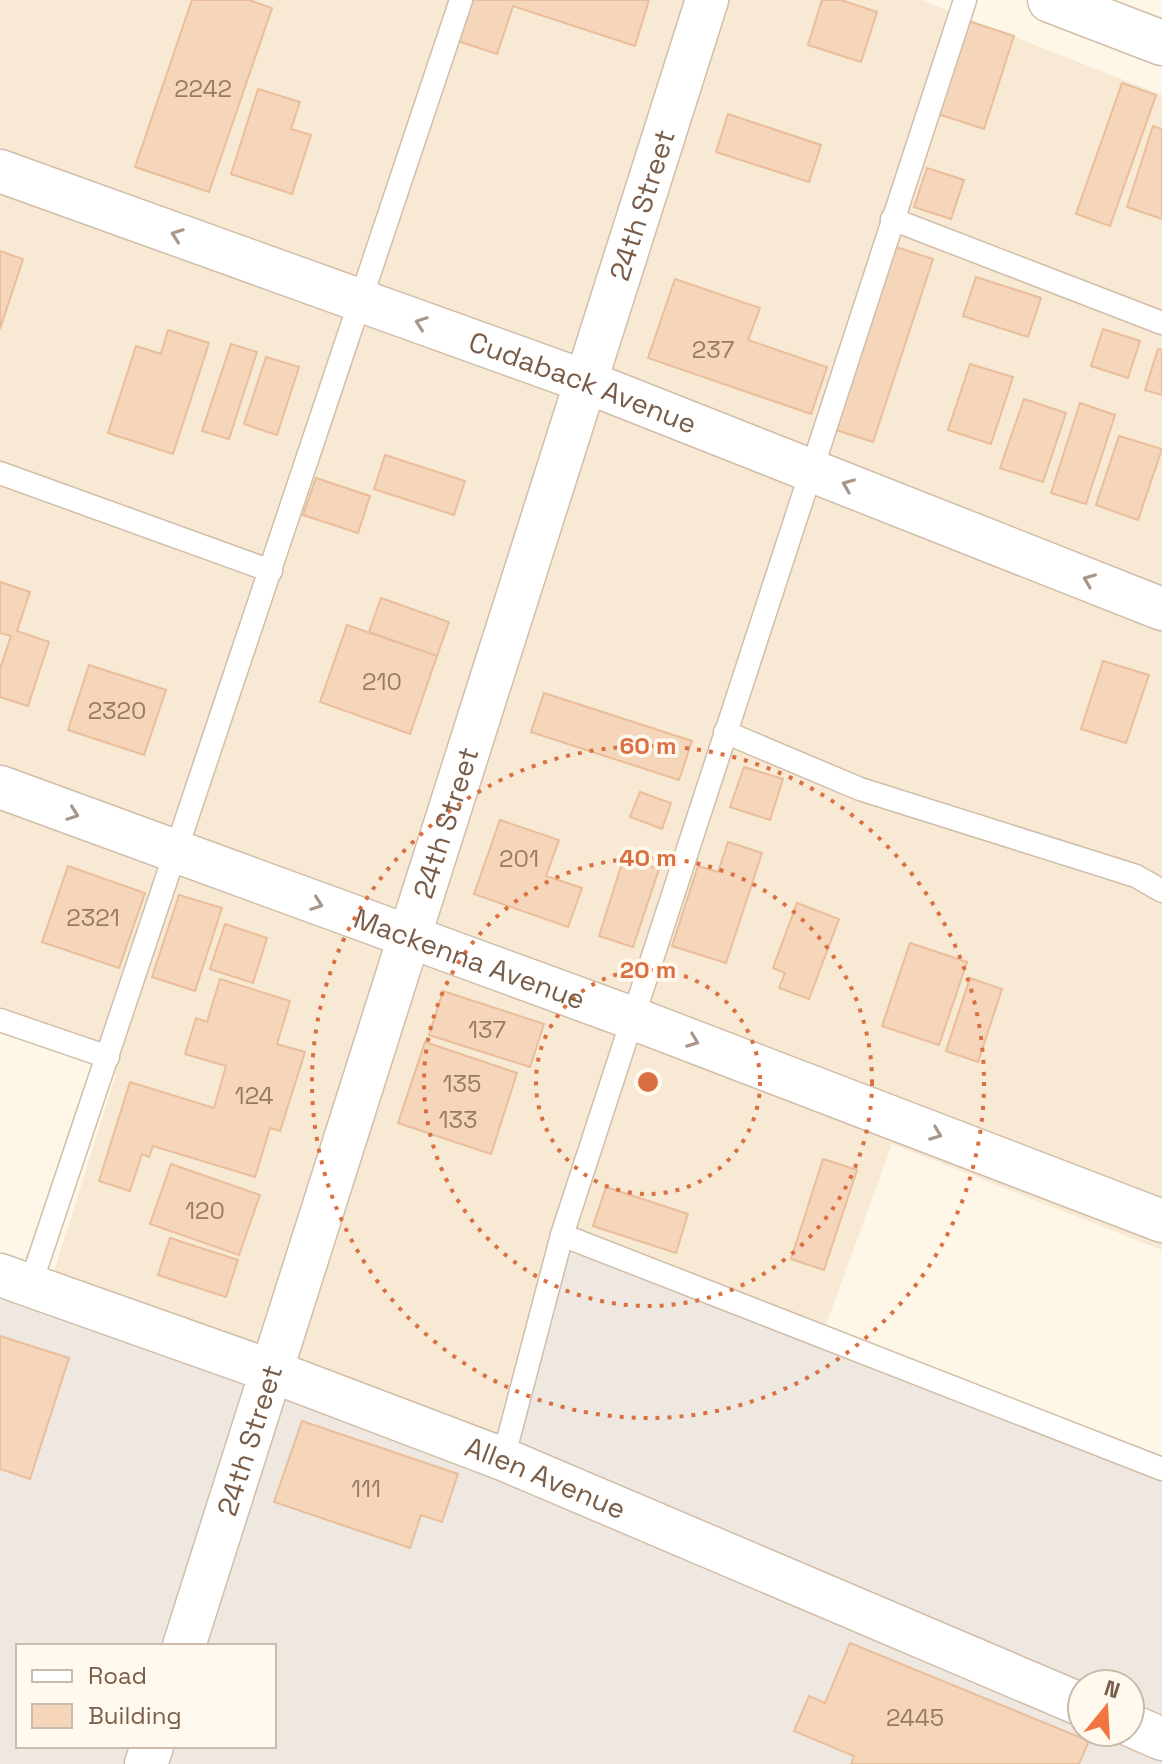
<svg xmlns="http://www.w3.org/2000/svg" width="1162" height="1764" viewBox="0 0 1162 1764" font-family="'Space Grotesk',sans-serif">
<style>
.residential{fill:#f7e9d3}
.industrial{fill:#eee8e0;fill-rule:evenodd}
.building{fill:#f6d6bb;stroke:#eabe9a;stroke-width:2}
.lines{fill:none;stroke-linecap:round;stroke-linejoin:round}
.service-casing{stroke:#d1beaa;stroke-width:25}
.minor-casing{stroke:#d1beaa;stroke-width:45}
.tertiary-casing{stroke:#d1beaa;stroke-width:47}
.service{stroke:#fff;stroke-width:22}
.minor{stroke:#fff;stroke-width:42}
.tertiary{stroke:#fff;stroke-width:44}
.oneway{stroke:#a99688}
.ring{fill:none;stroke:#da6f42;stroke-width:4;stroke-dasharray:4 8}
.labels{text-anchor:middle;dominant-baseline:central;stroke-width:7;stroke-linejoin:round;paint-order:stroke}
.number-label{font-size:24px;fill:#997b65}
.street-label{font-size:28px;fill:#7a5d48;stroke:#fff9ee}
.centre{fill:#da6f42;stroke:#fff9ee;stroke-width:4}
.ring-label{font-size:24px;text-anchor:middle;font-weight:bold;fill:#da6f42;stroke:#fff9ee;stroke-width:7;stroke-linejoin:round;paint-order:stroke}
</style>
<rect width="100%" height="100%" fill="#fef6e6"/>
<!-- residential -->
<path class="residential" d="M0,0H921L1162,95V1250L892,1144L824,1330L495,1438L52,1278L116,1074L0,1031Z"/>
<!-- industrial -->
<path class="industrial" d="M570,1233L1162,1458V1764H0V1260L494,1438ZM18,1646H274V1746H18ZM1082,1684H1130V1732H1082Z"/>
<!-- building -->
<g class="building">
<path d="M192,0H249L272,8L209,192L135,167Z"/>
<path d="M472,0H649L635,46L513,6L497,54L458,41Z"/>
<path d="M822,0H841L877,12L861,62L808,45Z"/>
<path d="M968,21L1014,36L984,129L938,114Z"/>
<path d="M1122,83L1156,95L1110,226L1076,214Z"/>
<path d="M258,89L300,102L291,129L311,135L292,194L231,174Z"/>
<path d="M728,114L821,145L809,182L716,152Z"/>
<path d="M1153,126L1162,129V219L1127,207Z"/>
<path d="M927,168L964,180L951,219L914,207Z"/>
<path d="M896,247L933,259L873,442L836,430Z"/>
<path d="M0,251L23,259L0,329Z"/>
<path d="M976,277L1041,298L1028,337L963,316Z"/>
<path d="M675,279L760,308L748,340L827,367L811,414L648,358Z"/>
<path d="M1103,329L1140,341L1128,378L1091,366Z"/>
<path d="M168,330L209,343L173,454L108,433L136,346L161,354Z"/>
<path d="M231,344L257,352L229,439L202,431Z"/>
<path d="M1158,349L1162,350V395L1145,390Z"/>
<path d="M266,357L299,367L277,435L244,424Z"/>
<path d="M970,364L1013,377L991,444L948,430Z"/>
<path d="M1024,399L1066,413L1043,482L1000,468Z"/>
<path d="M1080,403L1115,415L1086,504L1051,493Z"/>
<path d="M1119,436L1162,449L1138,520L1096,505Z"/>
<path d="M385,455L465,481L454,515L374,489Z"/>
<path d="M316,478L370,496L358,533L303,515Z"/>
<path d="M0,582L30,592L17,631L49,642L28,706L0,697V669L11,636L0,633Z"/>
<path d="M381,598L449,622L437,656L369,632Z"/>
<path d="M347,625L437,656L410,734L320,702Z"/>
<path d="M1103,661L1149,675L1126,743L1081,729Z"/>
<path d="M89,665L166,690L144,755L68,730Z"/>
<path d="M544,693L692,741L679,780L531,732Z"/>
<path d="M744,767L783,779L770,820L730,807Z"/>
<path d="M640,792L671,803L662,829L630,817Z"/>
<path d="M500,820L559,840L546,876L582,888L568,927L474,894Z"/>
<path d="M728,842L762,853L726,963L672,946L698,866L718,872Z"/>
<path d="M624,857L659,869L633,947L599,936Z"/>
<path d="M68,866L145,893L119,968L42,942Z"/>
<path d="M179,895L222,908L195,991L152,977Z"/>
<path d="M797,903L839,919L809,999L779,988L785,973L773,968Z"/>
<path d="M225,924L267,938L253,983L210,969Z"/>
<path d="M910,943L967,962L939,1045L882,1026Z"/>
<path d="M970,978L1002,989L978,1062L946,1051Z"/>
<path d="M220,979L290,1001L277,1044L305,1052L280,1131L270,1128L255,1177L153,1146L149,1157L142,1154L130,1191L99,1181L130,1082L214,1108L226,1066L185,1054L196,1018L207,1022Z"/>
<path d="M443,991L544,1024L530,1067L429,1035Z"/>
<path d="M425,1042L517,1073L491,1154L398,1123Z"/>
<path d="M823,1159L857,1170L824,1270L791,1259Z"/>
<path d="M171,1164L260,1195L239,1255L150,1224Z"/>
<path d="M606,1187L688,1214L676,1253L593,1226Z"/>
<path d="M170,1238L238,1260L226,1297L158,1275Z"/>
<path d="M0,1336L69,1358L30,1479L0,1469Z"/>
<path d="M302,1421L458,1474L442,1522L421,1515L410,1548L274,1502Z"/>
<path d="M850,1643L1089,1741L1079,1764H851L854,1756L794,1731L809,1696L825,1703Z"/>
</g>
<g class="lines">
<defs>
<g id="service">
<path d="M892,219L1162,323"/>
<path d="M0,473L271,571"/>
<path d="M725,732L860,789L1136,876L1162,891"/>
<path d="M0,1020L108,1057"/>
<path d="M562,1235L1162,1469"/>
<path d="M30,1286L461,0"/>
<path d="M503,1459L562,1235L965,0"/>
</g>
<g id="minor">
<path id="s1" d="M0,171L584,381L1162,609"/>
<path id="s2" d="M0,787L632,1018L1162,1221"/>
<path id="s3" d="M0,1275L271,1371L503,1459L1082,1705"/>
<path id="s4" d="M184,1646L707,0"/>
<path d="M1130,1725L1162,1739"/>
<path d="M146,1764L152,1746"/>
</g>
<path id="tertiary" d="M1050,0L1162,43"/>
</defs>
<!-- service casing -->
<use href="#service" class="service-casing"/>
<!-- minor casing -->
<use href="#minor" class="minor-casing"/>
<!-- tertiary casing -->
<use href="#tertiary" class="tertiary-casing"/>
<!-- service -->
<use href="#service" class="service"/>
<!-- minor -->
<use href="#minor" class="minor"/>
<!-- tertiary -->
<use href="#tertiary" class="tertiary"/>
</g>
<!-- one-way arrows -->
<defs><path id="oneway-chevron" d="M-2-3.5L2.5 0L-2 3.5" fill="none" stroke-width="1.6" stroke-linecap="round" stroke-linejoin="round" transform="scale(2)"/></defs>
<g class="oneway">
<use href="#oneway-chevron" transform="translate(177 235) rotate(-160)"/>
<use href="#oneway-chevron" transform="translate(421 323) rotate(-160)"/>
<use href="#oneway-chevron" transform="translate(848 485) rotate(-158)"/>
<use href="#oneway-chevron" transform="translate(1089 580) rotate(-158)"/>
<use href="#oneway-chevron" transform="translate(73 814) rotate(20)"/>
<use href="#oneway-chevron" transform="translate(317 904) rotate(20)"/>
<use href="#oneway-chevron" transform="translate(693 1041) rotate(21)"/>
<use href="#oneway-chevron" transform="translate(936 1134) rotate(21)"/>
</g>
<!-- distance rings -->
<g class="ring">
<circle cx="648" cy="1082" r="112"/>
<circle cx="648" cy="1082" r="224"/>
<circle cx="648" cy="1082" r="336"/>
</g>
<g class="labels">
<!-- number labels -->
<g class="number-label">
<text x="203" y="88">2242</text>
<text x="713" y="349">237</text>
<text x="382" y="681">210</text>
<text x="117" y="710">2320</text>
<text x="519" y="858">201</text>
<text x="93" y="917">2321</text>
<text x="487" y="1029">137</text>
<text x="462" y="1083">135</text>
<text x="254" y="1095">124</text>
<text x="458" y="1119">133</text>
<text x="205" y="1210">120</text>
<text x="366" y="1488">111</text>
<text x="915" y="1717">2445</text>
</g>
<!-- street labels -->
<g class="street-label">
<text stroke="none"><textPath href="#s4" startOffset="1512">24th Street</textPath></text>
<text stroke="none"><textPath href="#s1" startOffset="620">Cudaback Avenue</textPath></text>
<text stroke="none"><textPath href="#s4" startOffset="864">24th Street</textPath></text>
<text stroke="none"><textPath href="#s2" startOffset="500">Mackenna Avenue</textPath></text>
<text stroke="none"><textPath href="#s4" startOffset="216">24th Street</textPath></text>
<text stroke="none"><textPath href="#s3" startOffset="582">Allen Avenue</textPath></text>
</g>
</g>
<circle cx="648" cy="1082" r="12" class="centre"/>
<g class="ring-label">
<text x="648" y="754">60 m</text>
<text x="648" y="866">40 m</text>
<text x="648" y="978">20 m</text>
</g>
<!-- legend -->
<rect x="16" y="1644" width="260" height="104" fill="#fff9ee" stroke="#cabbac" stroke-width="2"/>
<rect x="32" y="1670" width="40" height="12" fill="#ffffff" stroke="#cabbac" stroke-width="2"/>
<text x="88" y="1684" font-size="24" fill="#7a5d48">Road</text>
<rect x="32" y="1704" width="40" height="24" fill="#f6d6bb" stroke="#cabbac" stroke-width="2"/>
<text x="88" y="1724" font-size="24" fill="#7a5d48">Building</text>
<!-- north arrow -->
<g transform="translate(1106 1708) rotate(18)"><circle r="38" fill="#fff9ee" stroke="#cabbac" stroke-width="2"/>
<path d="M0-6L14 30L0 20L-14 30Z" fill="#f27441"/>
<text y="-12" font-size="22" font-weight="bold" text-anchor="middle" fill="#7a5d48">N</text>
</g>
</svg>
